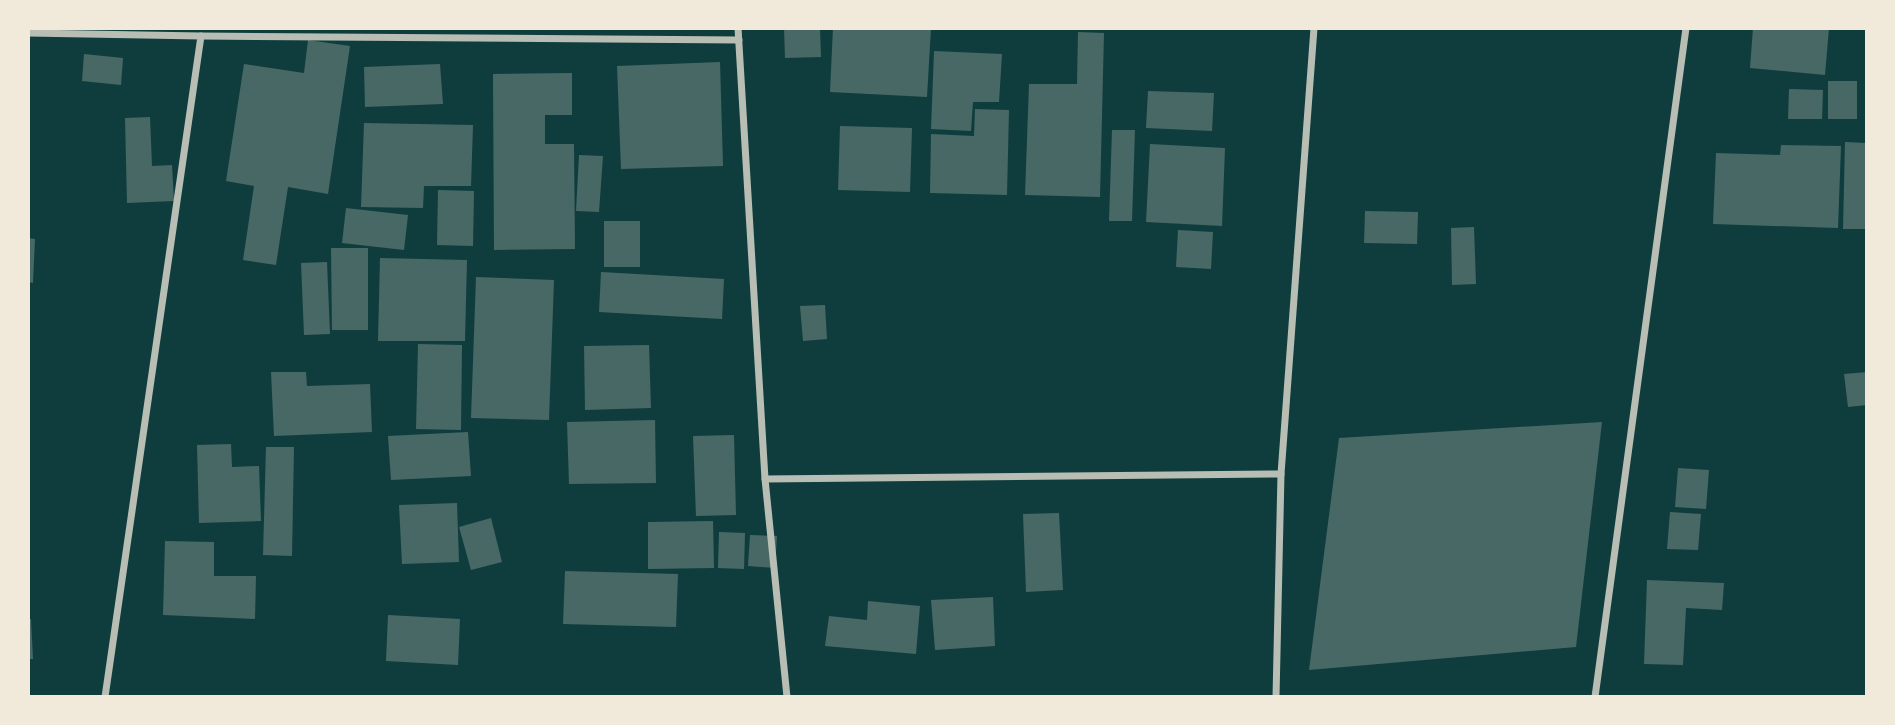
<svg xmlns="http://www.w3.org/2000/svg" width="1895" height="725" viewBox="0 0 1895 725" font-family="'Sofia Sans Condensed',sans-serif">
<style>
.building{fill:#486865}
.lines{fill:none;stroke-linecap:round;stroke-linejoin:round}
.minor{stroke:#b8beb3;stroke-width:7}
</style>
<rect width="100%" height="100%" fill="#0f3d3e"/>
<!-- building -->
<g class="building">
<path d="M784,28H820L821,57L785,58Z"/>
<path d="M833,28H931L927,97L830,92Z"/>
<path d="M1753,28H1829L1825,75L1750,68Z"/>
<path d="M1078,32L1104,33L1100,197L1025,195L1029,84H1077Z"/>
<path d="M308,40L350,46L328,194L288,187L276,265L243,260L254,186L226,181L244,64L304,73Z"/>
<path d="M934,51L1002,54L999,102H973L971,131L931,129Z"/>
<path d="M84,54L123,58L121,85L82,81Z"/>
<path d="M720,62L723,166L621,169L617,66Z"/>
<path d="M440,64L443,104L365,107L364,67Z"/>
<path d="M572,73V115H545V144H574L575,249L494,250L493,74Z"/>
<rect x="1828" y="81" width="29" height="38"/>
<path d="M1789,89L1823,90L1822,119H1788Z"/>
<path d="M1148,91L1214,93L1212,131L1146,128Z"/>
<path d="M975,109L1009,110L1007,195L930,193L931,134L974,136Z"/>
<path d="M150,117L152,166L172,165L174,201L127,203L125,118Z"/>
<path d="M364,123L473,125L471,186H424L423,208L361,207Z"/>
<path d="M840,126L912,128L910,192L838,190Z"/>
<path d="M1112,130H1135L1132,221H1109Z"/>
<path d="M1845,142L1867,143V229H1843Z"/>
<path d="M1150,144L1225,148L1222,226L1146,222Z"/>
<path d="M1781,145L1841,146L1838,228L1713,224L1716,153L1780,155Z"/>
<path d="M579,155L603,156L599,212L576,211Z"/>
<path d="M438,190L474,191L473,246L437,245Z"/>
<path d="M346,208L408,215L404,250L342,243Z"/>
<path d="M1365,211L1418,212L1417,244L1364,243Z"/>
<rect x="604" y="221" width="36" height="46"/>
<path d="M1474,227L1476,284L1452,285L1451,228Z"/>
<path d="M1178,230L1213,232L1211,269L1176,267Z"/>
<path d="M28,238L35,239L33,283L28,282Z"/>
<path d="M331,248H368V330H332Z"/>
<path d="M380,258L467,260L465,341H378Z"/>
<path d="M327,262L330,334L304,335L301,263Z"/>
<path d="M601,272L724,279L722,319L599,312Z"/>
<path d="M476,277L554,280L549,420L471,418Z"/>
<path d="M825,305L827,339L803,341L800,306Z"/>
<path d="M418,344L462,345L461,430L416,429Z"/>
<path d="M649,345L651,408L585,410L584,346Z"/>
<path d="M271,372H306L307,386L370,384L372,432L274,436Z"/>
<path d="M1867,372V405L1848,407L1844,374Z"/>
<path d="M655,420L656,483L569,484L567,422Z"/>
<path d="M1602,422L1576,647L1309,670L1339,438Z"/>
<path d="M468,432L471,476L391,480L388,436Z"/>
<path d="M734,435L736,515L696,516L693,436Z"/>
<path d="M231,444L232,467L259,466L261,521L199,523L197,445Z"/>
<path d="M266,447H294L292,556L263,555Z"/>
<path d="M1678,468L1709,470L1706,509L1675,507Z"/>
<path d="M457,503L459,562L402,564L399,505Z"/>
<path d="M1670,512L1701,514L1698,550L1667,549Z"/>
<path d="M1059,513L1063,590L1026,592L1023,514Z"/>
<path d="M491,518L502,562L471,570L459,527Z"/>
<path d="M713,521L714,568L648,569V522Z"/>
<path d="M719,532L745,533L744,569L718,568Z"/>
<path d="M750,535L777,536L775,568L748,566Z"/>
<path d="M165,541L214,542V576H256L255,619L163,615Z"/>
<path d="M565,571L678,574L676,627L563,624Z"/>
<path d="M1647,580L1724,583L1722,610L1686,608L1683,665L1644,664Z"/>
<path d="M993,597L995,646L935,650L931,600Z"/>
<path d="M868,601L920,606L916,654L825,646L829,616L867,620Z"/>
<path d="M388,615L460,619L458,665L386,661Z"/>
<path d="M28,619H31L33,659H28Z"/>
</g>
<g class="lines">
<!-- minor -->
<g class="minor">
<path d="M738,28L765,479L787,697"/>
<path d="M28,33L201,36L105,697"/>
<path d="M201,36L739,40"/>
<path d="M765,479L1281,474"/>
<path d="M1276,697L1281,474L1314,28"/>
<path d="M1595,697L1686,28"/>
</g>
</g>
<!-- border -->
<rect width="1895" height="725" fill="none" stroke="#f1e9da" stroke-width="60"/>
</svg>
